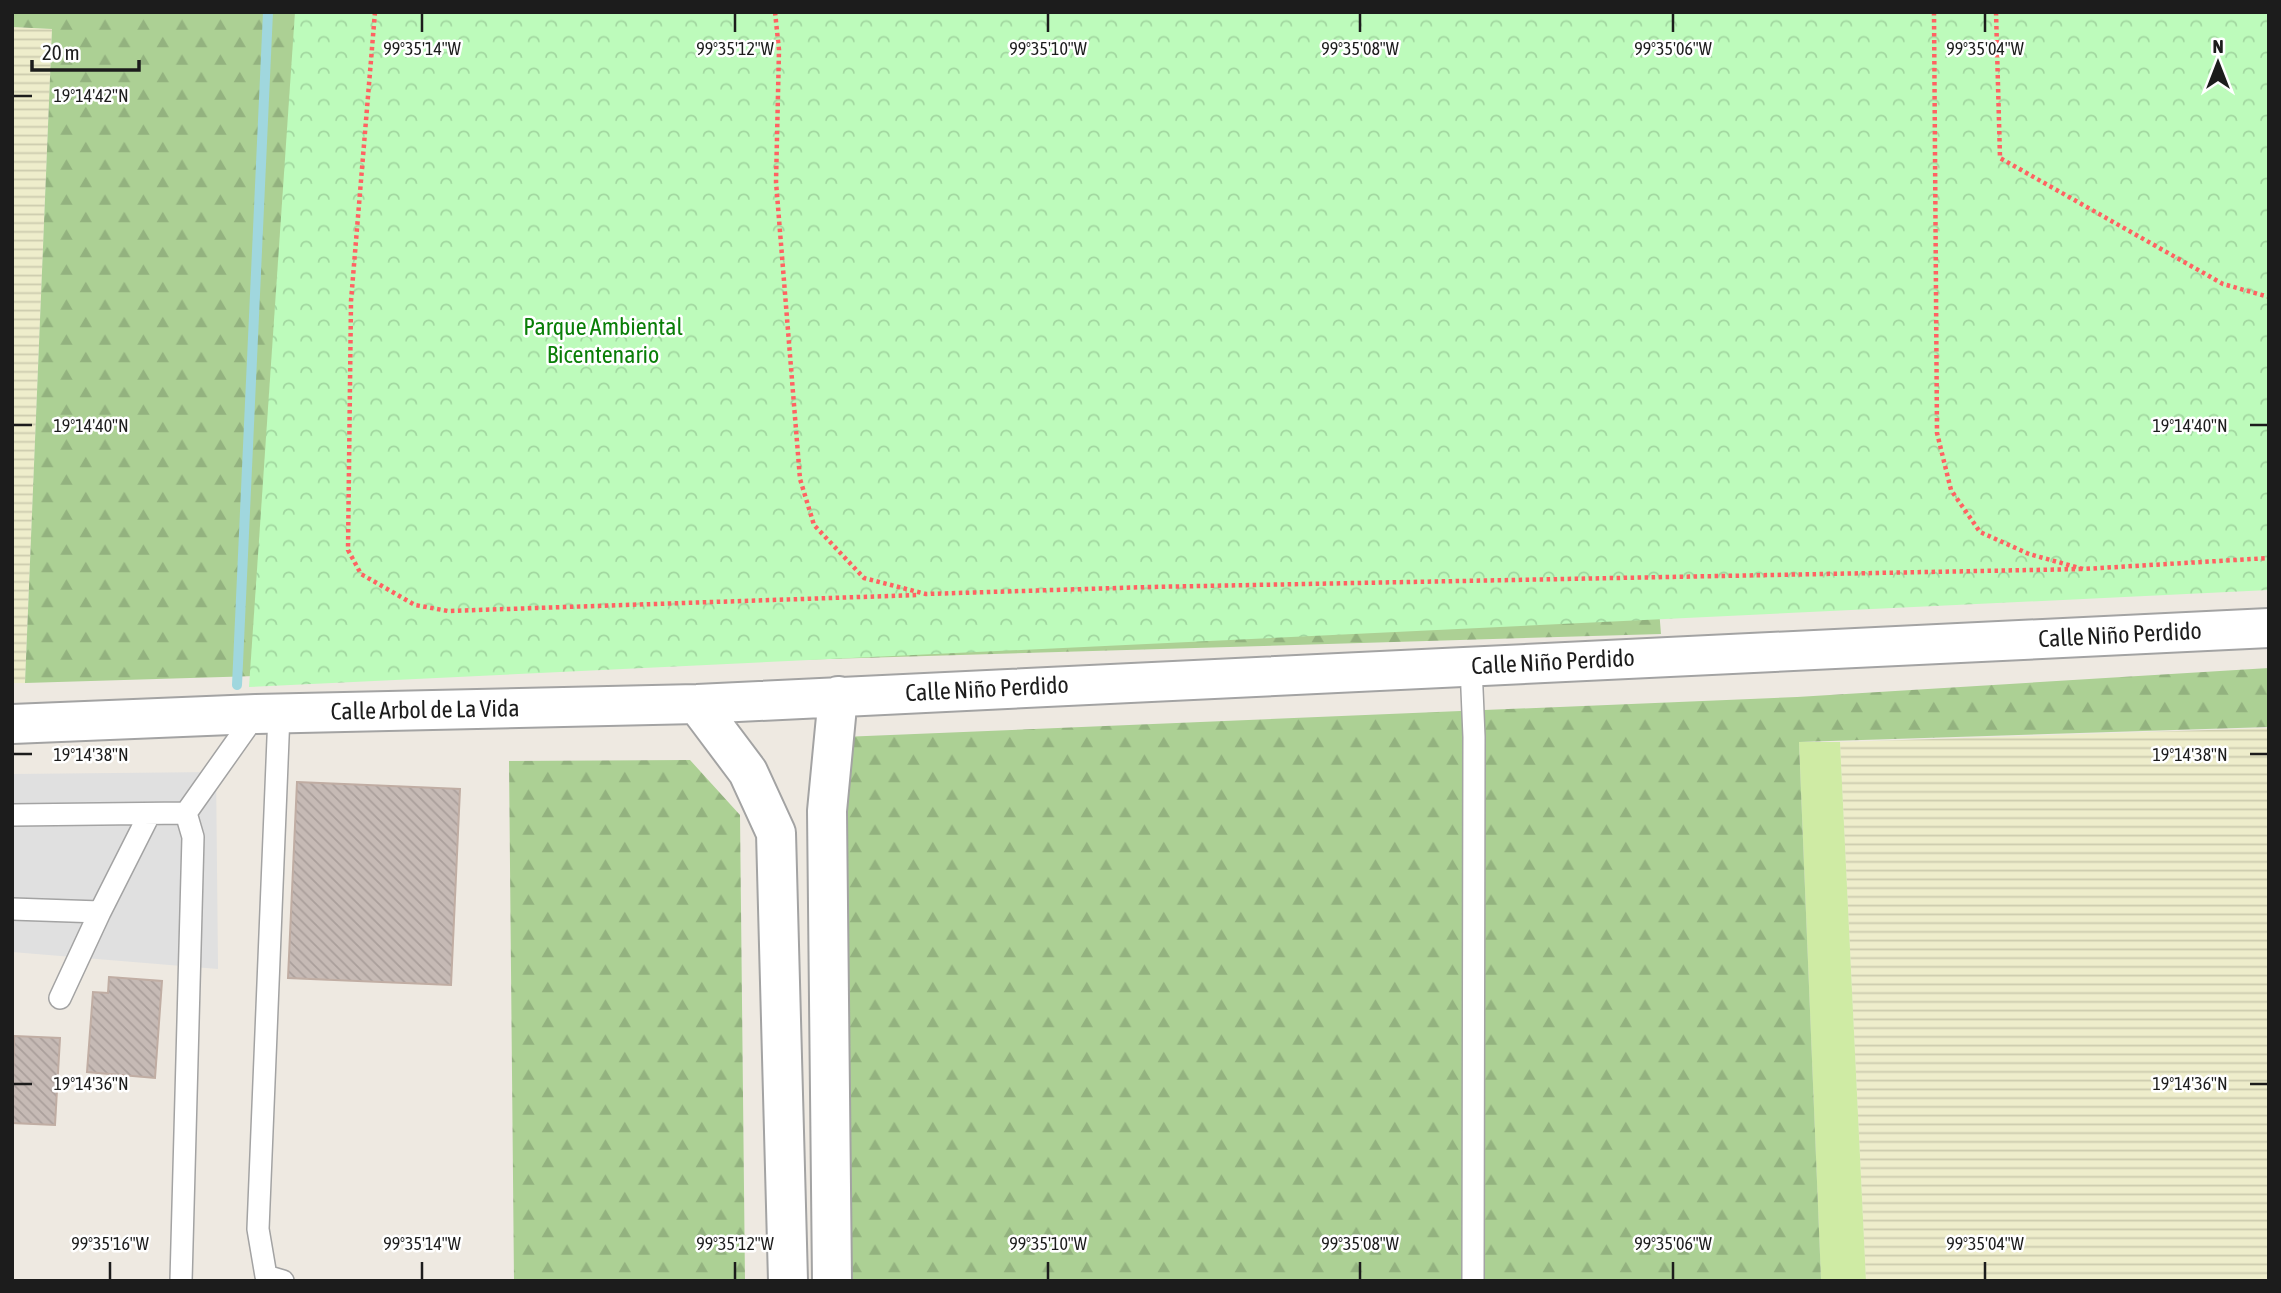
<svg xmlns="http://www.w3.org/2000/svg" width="2281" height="1293" font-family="'Asap Condensed',sans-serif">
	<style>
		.farmland { fill: url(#farmland-rules) }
		.grass { fill: #cfeba4 }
		.forest { fill: url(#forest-firs) }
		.park { fill: url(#park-crowns) }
		.parking { fill: #e0e0e0 }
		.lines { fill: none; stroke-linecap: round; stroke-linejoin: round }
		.stream { stroke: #a0d7de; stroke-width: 10 }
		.building { fill: url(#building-back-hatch); stroke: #c0ada3; stroke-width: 2 }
		.service-casing { stroke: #a3a3a3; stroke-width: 24 }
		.minor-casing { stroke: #a3a3a3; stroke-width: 42 }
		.path { stroke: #ff6262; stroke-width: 4.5; stroke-dasharray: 3.5 3.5; stroke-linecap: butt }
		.service { stroke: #fff; stroke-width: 21 }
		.minor { stroke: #fff; stroke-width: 38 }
		.ticks { fill: none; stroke: #1c1c1c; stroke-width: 2.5 }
		.labels { text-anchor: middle; stroke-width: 5; stroke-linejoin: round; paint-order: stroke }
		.park-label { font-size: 24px; fill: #097e07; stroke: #fff }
		.street-label { font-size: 24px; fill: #1c1c1c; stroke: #fff }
		.ticks-label { font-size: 18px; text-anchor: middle; fill: #1c1c1c; stroke: #fff; stroke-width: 5; stroke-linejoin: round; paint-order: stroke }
	</style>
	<defs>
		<pattern id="farmland-rules" width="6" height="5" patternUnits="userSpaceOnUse" patternTransform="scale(1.75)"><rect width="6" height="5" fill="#eeedcb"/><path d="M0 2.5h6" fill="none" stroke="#cccbae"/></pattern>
		<pattern id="forest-firs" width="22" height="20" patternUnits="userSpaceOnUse" patternTransform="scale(1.75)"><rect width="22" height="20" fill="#acd094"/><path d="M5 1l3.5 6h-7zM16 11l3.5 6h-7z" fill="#93b27f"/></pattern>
		<pattern id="park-crowns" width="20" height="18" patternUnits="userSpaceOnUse" patternTransform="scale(1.75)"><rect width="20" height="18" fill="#bdfbbb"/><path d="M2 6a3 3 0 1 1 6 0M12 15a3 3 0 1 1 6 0" fill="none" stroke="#a2d7a0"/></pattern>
		<pattern id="building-back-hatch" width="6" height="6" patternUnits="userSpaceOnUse" patternTransform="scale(1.75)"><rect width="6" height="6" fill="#c6bab5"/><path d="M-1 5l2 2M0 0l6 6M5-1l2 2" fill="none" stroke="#aa9f9b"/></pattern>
	</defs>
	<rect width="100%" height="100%" fill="#eee9e1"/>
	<path class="farmland" d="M12,27L52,29L25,683H12Z
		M2269,728V1281H1866L1840,742Z"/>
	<path class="grass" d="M1799,742H1840L1866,1281H1821Z"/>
	<path class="forest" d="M12,12H1270L1650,498L1661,634L25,683L52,29L12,27Z
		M2269,668V727L1799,742L1821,1279L849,1281L842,737L1797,697Z
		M690,760L740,815L745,1281H514L509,761Z"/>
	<path class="park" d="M295,12H2269V590L249,687Z"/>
	<path class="parking" d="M216,772L218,969L12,952V774Z"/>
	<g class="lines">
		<path class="stream" d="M237,685L268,12"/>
	</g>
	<path class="building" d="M297,782L460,789L451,985L288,978Z
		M109,977L162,981L155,1078L87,1072L93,992L108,993Z
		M14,1036L60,1038L55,1125L12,1123Z"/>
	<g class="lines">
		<g class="service-casing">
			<path id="service" d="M1471,666L1474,737L1473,1281
				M279,714L258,1229L266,1276L283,1281
				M186,813L256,714
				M12,815L186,813L193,837L181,1281
				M12,909L100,912L149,815
				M60,998L100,912"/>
		</g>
		<g class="minor-casing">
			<path id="minor" d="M697,704L748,772L776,833L788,1281
				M12,724L256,714L697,704L2269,628
				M832,1281L827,811L838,696"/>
		</g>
		<path class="path" d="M375,12L351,301L348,550L361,574L415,605L448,611L919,595
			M775,12L779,50L776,182L800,479L814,525L864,578L926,594L1149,587L2083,569
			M1934,12L1937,433L1951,490L1980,532L2029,554L2083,569L2269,558
			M1996,12L2000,158L2223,284L2269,297"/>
		<use href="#service" class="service"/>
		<use href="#minor" class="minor"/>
	</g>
	<path class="ticks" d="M422,14V32M735,14V32M1048,14V32M1360,14V32M1673,14V32M1985,14V32M14,96H32M14,425H32M2250,425H2267M14,754H32M2250,754H2267M14,1084H32M2250,1084H2267M110,1262V1279M422,1262V1279M735,1262V1279M1048,1262V1279M1360,1262V1279M1673,1262V1279M1985,1262V1279"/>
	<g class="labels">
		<g class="park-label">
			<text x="603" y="335">Parque Ambiental<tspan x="603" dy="28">Bicentenario</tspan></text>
		</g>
		<g class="street-label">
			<text transform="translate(2120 635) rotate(-3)" y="8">Calle Niño Perdido</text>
			<text transform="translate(1553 662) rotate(-3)" y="8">Calle Niño Perdido</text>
			<text transform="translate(987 689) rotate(-3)" y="8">Calle Niño Perdido</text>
			<text transform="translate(425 710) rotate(-1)" y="8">Calle Arbol de La Vida</text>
		</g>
	</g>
	<g class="ticks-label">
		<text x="422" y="55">99°35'14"W</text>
		<text x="735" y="55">99°35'12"W</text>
		<text x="1048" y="55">99°35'10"W</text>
		<text x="1360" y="55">99°35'08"W</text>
		<text x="1673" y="55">99°35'06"W</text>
		<text x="1985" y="55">99°35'04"W</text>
		<text x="91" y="102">19°14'42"N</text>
		<text x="91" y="432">19°14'40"N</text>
		<text x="2190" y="432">19°14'40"N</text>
		<text x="91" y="761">19°14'38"N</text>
		<text x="2190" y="761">19°14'38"N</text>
		<text x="91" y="1090">19°14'36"N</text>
		<text x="2190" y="1090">19°14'36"N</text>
		<text x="110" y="1250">99°35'16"W</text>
		<text x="422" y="1250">99°35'14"W</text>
		<text x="735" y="1250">99°35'12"W</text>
		<text x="1048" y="1250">99°35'10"W</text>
		<text x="1360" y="1250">99°35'08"W</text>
		<text x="1673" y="1250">99°35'06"W</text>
		<text x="1985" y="1250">99°35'04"W</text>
	</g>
	<rect width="2281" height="1293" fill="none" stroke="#1c1c1c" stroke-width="28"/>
	<g transform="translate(2218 63)" stroke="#ffffff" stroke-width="5" paint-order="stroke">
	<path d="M0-5L12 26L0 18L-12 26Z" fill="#1c1c1c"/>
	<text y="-10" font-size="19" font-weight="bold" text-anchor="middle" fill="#1c1c1c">N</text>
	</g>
	<path d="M32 60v10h107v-10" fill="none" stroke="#1c1c1c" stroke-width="3.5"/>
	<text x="42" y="60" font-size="21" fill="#1c1c1c" stroke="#ffffff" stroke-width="5" paint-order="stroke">20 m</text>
</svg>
